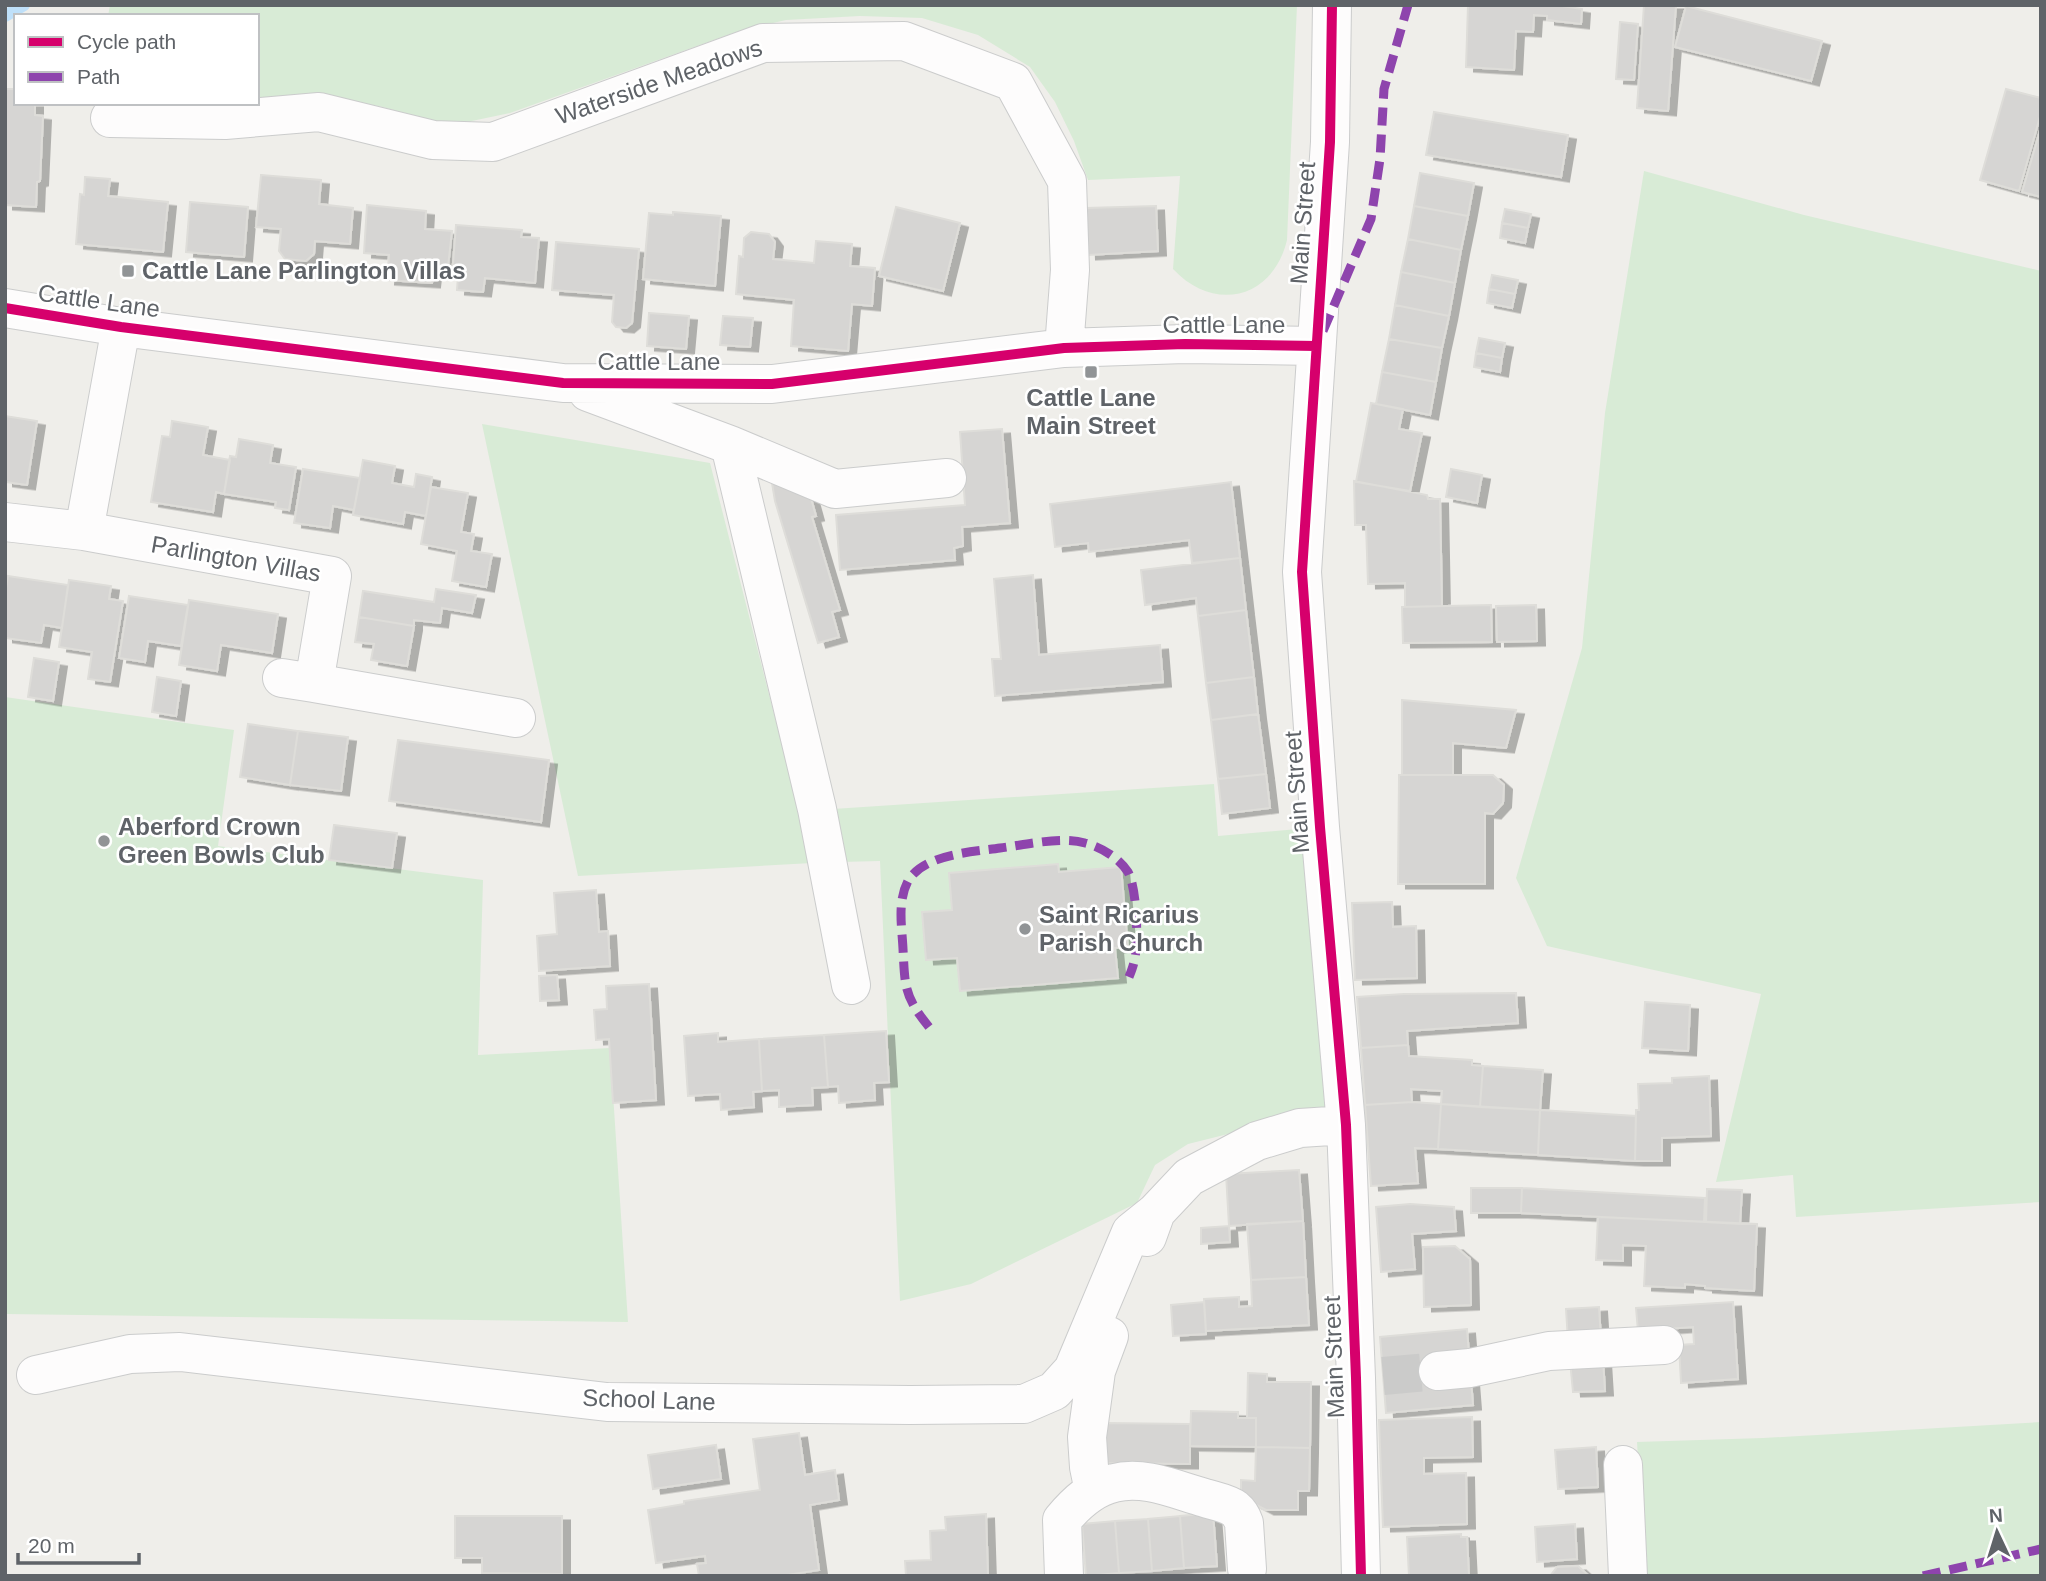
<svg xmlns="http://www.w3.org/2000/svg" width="2046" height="1581" font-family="Arial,sans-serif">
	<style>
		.green { fill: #d8ebd6 }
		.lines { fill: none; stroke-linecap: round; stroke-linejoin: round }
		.stream { stroke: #bfe0f9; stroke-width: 12 }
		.building { fill: #d6d5d3; stroke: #deddd9; stroke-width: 2; filter: url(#shadow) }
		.minor-tunnel { stroke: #cbcbca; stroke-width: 38; stroke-dasharray: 38 19; stroke-linecap: butt }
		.minor-casing { stroke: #cbcccc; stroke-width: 40 }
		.minor { stroke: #fdfcfc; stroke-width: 38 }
		.quiet { stroke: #8e44ad; stroke-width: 9; stroke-dasharray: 18 9; stroke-linecap: butt }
		.cycleway-casing { stroke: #fff; stroke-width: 15 }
		.cycleway { stroke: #d6006c; stroke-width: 10 }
		.poi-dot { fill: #919496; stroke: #fff; stroke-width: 2.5 }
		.labels { text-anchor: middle; stroke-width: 5; stroke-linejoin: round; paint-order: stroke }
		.street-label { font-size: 24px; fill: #5f6368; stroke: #fff }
		.poi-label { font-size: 24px; font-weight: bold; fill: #5f6368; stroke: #fff; text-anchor: start }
	</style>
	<defs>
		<filter id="shadow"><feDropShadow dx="8" dy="4.5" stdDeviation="0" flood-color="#0004"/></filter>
	</defs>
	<rect width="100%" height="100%" fill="#efeeea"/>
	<path class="green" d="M110,5H1297L1287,240C1273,299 1214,313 1173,269L1180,176L1088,180L1074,141L1055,102L1030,67L978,35L922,18L860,16L786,20L739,31L510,113L467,122L430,121L383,107L336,98L257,103V16H108Z
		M1644,171L1804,215L2041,271V1202L1796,1217L1793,1175L1716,1182L1761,994L1547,946L1516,878L1582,648L1605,413Z
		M482,424L710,463L812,863L578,876Z
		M5,697L234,730L218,846L483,880L478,1055L610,1048L628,1322L5,1314Z
		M1214,784L1218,836L1320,827L1346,1125L1236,1132L1188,1144L1155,1165L1137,1203L971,1284L900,1301L880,861L840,862L833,809Z
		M2041,1422V1576H1645L1637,1442L1763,1438Z"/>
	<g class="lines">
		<path class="stream" d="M5,16L24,5"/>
	</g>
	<path class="building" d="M1468,5H1556L1582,9L1581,24L1547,20V16L1534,15L1533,32L1516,31L1514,70L1466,67Z
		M1644,5H1676L1668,111L1637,108Z
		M1686,6L1822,41L1811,81L1675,47Z
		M1620,22L1638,24L1634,80L1616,79Z
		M5,89H16V103H35V115L43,116L40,181L37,182L36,207L5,205Z
		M2006,89L2041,98V113L2019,191L1980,180Z
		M1434,112L1568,135L1561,177L1426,155Z
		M2041,127V197L2022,192Z
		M1420,173L1474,183L1468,216L1414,206Z
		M261,175L321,180L319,204L353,208L350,244L315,241L314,254L306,261L285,259L279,251L281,229L256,227Z
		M85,177L110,179L108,196L168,202L163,252L76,244L80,194L84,195Z
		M190,202L248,207L244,257L186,252Z
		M367,205L426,211L425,229L452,231L448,267L434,266L432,283L387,280L389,255L364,253Z
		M1156,206L1158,251L1088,255L1086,208Z
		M1414,206L1468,216L1461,250L1408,239Z
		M896,207L960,223L943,291L879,276Z
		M1505,209L1531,214L1528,228L1502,223Z
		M673,212L721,216L715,286L643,279L649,213L673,215Z
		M1502,223L1528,228L1525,243L1500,238Z
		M456,225L522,230L521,237L539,238L535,283L485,278L483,292L457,290L458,276H452Z
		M751,232L769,234L775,242L773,259L814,263L816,241L852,244L850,266L875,268L872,306L852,304L848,351L791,346L794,300L736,294L739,256L743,257L744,238Z
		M1408,239L1461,250L1455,283L1401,272Z
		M556,242L639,249L632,323L626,328L616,327L612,322L614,295L552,290Z
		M1401,272L1455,283L1449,316L1395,305Z
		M1492,275L1518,280L1515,294L1489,289Z
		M1489,289L1515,294L1512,308L1487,303Z
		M1395,305L1449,316L1442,348L1389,339Z
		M649,313L689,316L686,349L647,346Z
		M723,316L753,318L750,347L720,345Z
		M1479,338L1505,343L1502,358L1476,353Z
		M1389,339L1442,348L1436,382L1382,372Z
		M1476,353L1502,358L1500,372L1474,367Z
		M1382,372L1436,382L1430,415L1376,404Z
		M1371,403L1403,409L1399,429L1422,433L1410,491L1356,482Z
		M5,416L37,421L27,485L5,482Z
		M172,421L208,427L203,455L230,460L224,494L216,492L213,512L151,502L162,436L170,437Z
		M1002,429L1010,523L962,527L963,546L954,548L955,560L840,570L836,515L965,505L960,432Z
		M239,439L273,445L270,463L296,467L289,510L275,508L276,502L224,494L230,456L236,457Z
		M363,460L395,466L392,483L414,487L416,474L432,477L426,516L405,512L403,524L353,515Z
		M303,469L360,478L354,510L333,506L330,528L294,523Z
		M1451,469L1482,475L1477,503L1446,497Z
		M770,471L809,491L816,516L812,517L840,610L832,612L839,637L818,643L775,501Z
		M1354,481L1427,495L1428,499H1440L1442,606L1405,607V583L1368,584L1366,525H1355Z
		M1231,482L1240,558L1192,563L1189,540L1089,552L1088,543L1055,547L1050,504Z
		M431,487L468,493L461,532L474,534L471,551L492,554L486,587L452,581L457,551L421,544Z
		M1240,558L1246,610L1198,616L1196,598L1145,605L1141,570Z
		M1033,575L1039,655L1160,645L1163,682L995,696L992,659H1001L994,579Z
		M8,576L68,585L62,628L44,625L41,643L5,638V594Z
		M69,580L111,586L109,599L123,601L110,682L88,679L92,652L59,647Z
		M436,589L476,595L472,613L442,608L440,623L414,620V626L359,617L363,591L434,602Z
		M129,596L188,605L181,646L148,641L145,662L119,658Z
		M189,600L278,614L272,653L221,645L217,671L179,665Z
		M1491,605L1492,642L1403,643L1402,607Z
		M1536,605L1537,641L1497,642L1496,606Z
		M1246,610L1254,677L1206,683L1198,616Z
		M359,617L414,626L407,666L371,660L374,644L355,642Z
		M34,658L59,662L53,701L28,697Z
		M157,677L181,681L176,716L152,712Z
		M1254,677L1258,714L1211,720L1206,683Z
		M1402,700L1516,710L1506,748L1453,743V775H1402Z
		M1258,714L1266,774L1218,779L1211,720Z
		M248,724L298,731L290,785L240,777Z
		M298,731L348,737L341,791L290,785Z
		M398,740L549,760L541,822L389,801Z
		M1266,774L1270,808L1222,814L1218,779Z
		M1399,775H1493L1504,785L1503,803L1493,814L1485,813V884H1398Z
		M334,825L397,833L392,868L329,860Z
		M1058,864L1059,872L1121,867L1128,947L1115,948L1118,978L960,991L957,958L926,960L922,912L952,910L949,873Z
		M596,890L599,932L608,931L610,966L539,971L537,936L557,934L554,893Z
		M1392,902L1393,927L1416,926L1417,978L1355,980L1352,903Z
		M557,975L559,1000L540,1001L539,976Z
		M649,984L656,1100L613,1103L609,1039L596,1040L594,1010L607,1009L606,986Z
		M1516,993L1518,1023L1407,1031L1408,1045L1361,1048L1357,997L1404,994Z
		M1645,1002L1690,1005L1688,1051L1642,1048Z
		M886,1031L889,1082L874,1083L875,1100L839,1103L838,1086L828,1087L824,1035Z
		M718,1033V1042L759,1039L762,1091L753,1092L754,1107L721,1110L720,1094L688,1096L684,1036Z
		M824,1035L828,1087L812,1088L813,1105L779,1107V1090L762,1091L759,1039Z
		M1408,1045L1409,1056L1472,1060V1065L1483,1066L1480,1107L1441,1104L1442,1091L1411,1089L1412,1102L1365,1105L1361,1048Z
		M1483,1066L1543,1070L1540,1110L1480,1107Z
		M1709,1076L1711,1136L1662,1138V1161H1635L1636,1110H1639L1638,1084L1672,1083V1078Z
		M1412,1102L1441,1104L1438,1149L1415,1148L1418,1183L1371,1186L1365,1105Z
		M1441,1104L1540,1110L1538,1155L1438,1149Z
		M1540,1110L1636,1116L1635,1161L1538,1155Z
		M1299,1170L1303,1221L1229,1226L1226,1174Z
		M1471,1188H1522L1521,1213H1471Z
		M1522,1188L1705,1198L1704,1222L1521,1213Z
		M1707,1189L1742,1190L1740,1224L1706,1222Z
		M1410,1204L1454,1207L1456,1231L1412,1234L1415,1269L1381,1272L1376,1207Z
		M1598,1217L1757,1224L1754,1291L1705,1288V1286L1685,1284V1288L1644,1286L1646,1246L1623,1245V1261L1596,1260Z
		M1303,1221L1306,1277L1251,1280L1247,1224Z
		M1229,1226L1230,1242L1201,1244V1228Z
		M1455,1246L1470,1259L1471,1305L1424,1307L1423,1247Z
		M1306,1277L1309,1325L1206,1331L1204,1299L1239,1297V1307L1252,1306L1251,1280Z
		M1204,1302L1206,1334L1173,1336L1171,1305Z
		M1733,1302L1738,1379L1681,1383L1679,1345L1694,1344L1693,1327L1638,1331L1636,1308Z
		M1599,1307L1601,1339L1568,1341L1566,1309Z
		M1467,1329L1473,1405L1386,1413L1380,1337Z
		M1603,1359L1605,1391L1573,1392L1570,1361Z
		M1248,1373L1267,1374V1382H1311L1310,1448L1256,1447V1418H1247Z
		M1191,1411L1238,1412V1418H1256V1447L1190,1446Z
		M1472,1417L1473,1457L1424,1458V1474L1466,1473L1467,1524L1383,1527L1379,1420Z
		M1104,1423L1190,1424V1464L1104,1463Z
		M799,1433L805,1475L835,1470L839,1500L810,1505L819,1570L781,1576H699L697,1564L706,1563L705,1556L656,1563L648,1510L684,1504V1501L760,1490L753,1439Z
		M716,1445L721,1479L653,1489L648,1455Z
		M1256,1447L1310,1448L1309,1491H1298V1510H1266L1241,1497V1480L1255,1481Z
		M1596,1447L1598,1487L1558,1489L1555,1450Z
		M1213,1513L1217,1566L1184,1568L1180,1516Z
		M986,1514L988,1576H906L905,1561L931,1560L930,1531L946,1530L945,1517Z
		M455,1516H562V1574L482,1573V1558H455Z
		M1180,1516L1184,1568L1152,1571L1148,1519Z
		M1148,1519L1152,1571L1119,1573L1115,1521Z
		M1115,1521L1119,1573L1086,1576L1082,1524Z
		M1575,1524L1577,1559L1537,1562L1535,1527Z
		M1461,1534V1537H1467L1469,1576H1409L1407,1537Z
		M1578,1566L1589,1576H1550L1557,1567Z"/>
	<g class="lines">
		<path class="minor-tunnel" d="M1383,1376L1438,1371"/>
		<g class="minor-casing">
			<path id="minor" d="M1332,5L1330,142L1302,572L1320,827L1346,1125L1356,1378L1361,1576
				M110,118L225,120L319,112L433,140L493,142L763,43L904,41L1013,82L1067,181L1070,270L1064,348
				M5,308L121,327L563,383L772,384L1064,348L1185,344L1316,346
				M588,392L730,445L817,809L851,985
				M730,445L835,489L947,478
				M5,522L84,531L332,576L314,683L282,678
				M84,531L121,327
				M314,683L516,718
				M1147,1237L1156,1212L1189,1177L1257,1141L1300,1128L1346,1125
				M1438,1371L1470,1368L1549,1351L1664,1345
				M36,1375L130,1354L180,1352L607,1402L910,1405L1024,1404L1054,1391L1073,1370L1131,1232L1156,1212
				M1623,1465L1628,1576
				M1094,1491L1089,1467L1087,1437L1096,1371L1109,1336
				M1064,1576L1062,1520C1076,1503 1092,1488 1114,1483C1144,1475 1176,1490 1205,1498C1214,1501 1227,1503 1235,1509C1240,1513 1242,1517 1244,1523L1247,1569"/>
		</g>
		<use href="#minor" class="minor"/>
		<path class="quiet" d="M1323,331L1371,219L1380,159L1384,89L1408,5
			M929,1027C904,996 905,987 903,949C902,927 897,902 908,881C924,854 972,852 1000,848C1025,845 1061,836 1085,843C1101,847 1119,858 1128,872C1137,888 1139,944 1134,962C1133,967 1131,972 1129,977
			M1923,1576L2041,1549"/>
		<g class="cycleway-casing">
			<path id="cycleway" d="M1332,5L1330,142L1302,572L1320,827L1346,1125L1356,1378L1361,1576
				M5,308L121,327L563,383L772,384L1064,348L1185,344L1316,346"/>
		</g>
		<use href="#cycleway" class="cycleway"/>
	</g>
	<g class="poi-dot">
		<rect x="121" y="264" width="14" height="14" rx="3.5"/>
		<rect x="1084" y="365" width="14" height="14" rx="3.5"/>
		<circle cx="104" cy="841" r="7"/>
		<circle cx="1025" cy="929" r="7"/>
	</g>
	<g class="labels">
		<g class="street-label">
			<text transform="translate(659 82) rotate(-19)" y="8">Waterside Meadows</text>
			<text transform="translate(1303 223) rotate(-86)" y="8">Main Street</text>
			<text transform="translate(99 301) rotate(8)" y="8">Cattle Lane</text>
			<text x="1224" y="333">Cattle Lane</text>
			<text x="659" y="370">Cattle Lane</text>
			<text transform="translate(236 559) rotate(10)" y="8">Parlington Villas</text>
			<text transform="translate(1297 792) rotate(-94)" y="8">Main Street</text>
			<text transform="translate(1334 1357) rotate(-92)" y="8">Main Street</text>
			<text transform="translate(649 1400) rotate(2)" y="8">School Lane</text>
		</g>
		<g class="poi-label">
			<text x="142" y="279">Cattle Lane Parlington Villas</text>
			<text x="1091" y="406" text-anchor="middle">Cattle Lane<tspan x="1091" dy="28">Main Street</tspan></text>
			<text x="118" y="835">Aberford Crown<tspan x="118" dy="28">Green Bowls Club</tspan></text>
			<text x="1039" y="923">Saint Ricarius<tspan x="1039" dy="28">Parish Church</tspan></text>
		</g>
	</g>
	<rect width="2046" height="1581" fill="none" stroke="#5f6368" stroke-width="14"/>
	<rect x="14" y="14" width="245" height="91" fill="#ffffff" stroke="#bfc1c3" stroke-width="2"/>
	<rect x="28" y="37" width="35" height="10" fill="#d6006c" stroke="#bfc1c3" stroke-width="2"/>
	<text x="77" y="49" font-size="21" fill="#5f6368">Cycle path</text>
	<rect x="28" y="72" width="35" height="10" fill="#8e44ad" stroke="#bfc1c3" stroke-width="2"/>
	<text x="77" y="84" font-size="21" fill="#5f6368">Path</text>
	<g transform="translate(1997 1532) rotate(356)" stroke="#ffffff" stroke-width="5" paint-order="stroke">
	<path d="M0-5L12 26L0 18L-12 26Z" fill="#5f6368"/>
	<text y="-10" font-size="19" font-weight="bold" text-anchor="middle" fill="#5f6368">N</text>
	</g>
	<path d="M18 1553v10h121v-10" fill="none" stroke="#5f6368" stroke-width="3.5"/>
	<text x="28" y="1553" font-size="21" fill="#5f6368" stroke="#ffffff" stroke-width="5" paint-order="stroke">20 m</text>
</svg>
